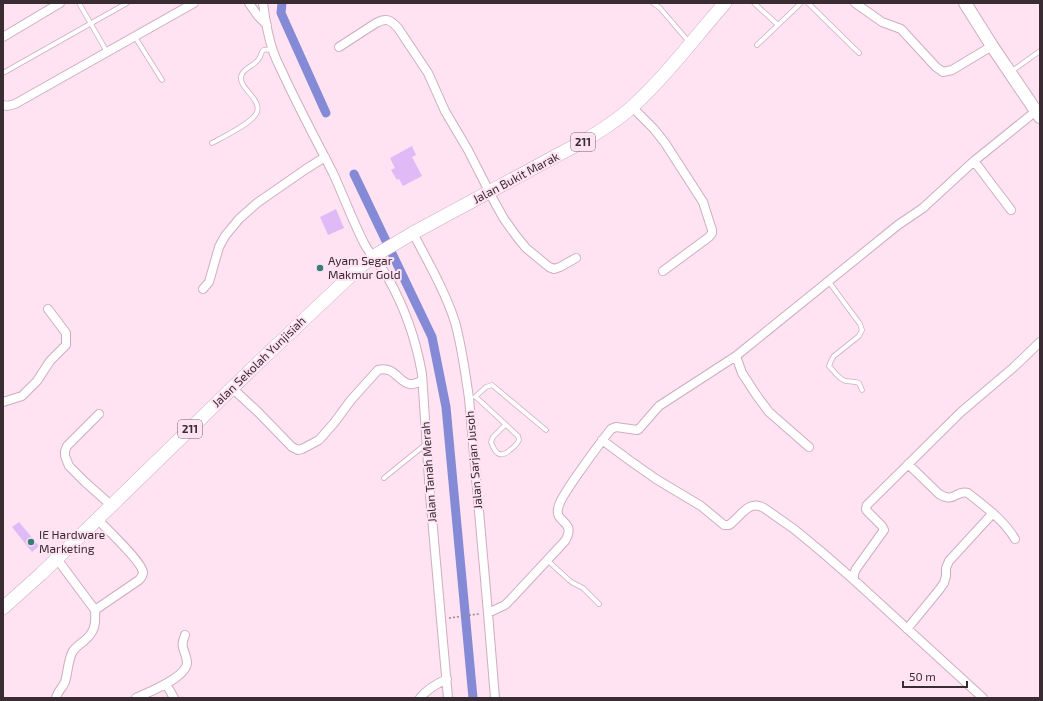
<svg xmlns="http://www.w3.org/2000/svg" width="1043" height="701" font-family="'Exo 2',sans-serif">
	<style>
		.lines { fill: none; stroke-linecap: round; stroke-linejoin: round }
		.canal { stroke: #858ad6; stroke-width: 9 }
		.building { fill: #dfbaf6 }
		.service-casing { stroke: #ceadbf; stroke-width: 5.5 }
		.minor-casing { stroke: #ceadbf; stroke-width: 10 }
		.secondary-casing { stroke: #ceadbf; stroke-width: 14 }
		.primary-casing { stroke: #ceadbf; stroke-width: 14 }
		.path { stroke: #9d8893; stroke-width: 1.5; stroke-dasharray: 2 2; stroke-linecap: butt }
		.service { stroke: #fff; stroke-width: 4 }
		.minor { stroke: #fff; stroke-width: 8 }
		.secondary { stroke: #fff; stroke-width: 12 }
		.primary { stroke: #fff; stroke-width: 13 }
		.poi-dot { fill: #367d74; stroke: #ffe3f2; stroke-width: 1.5 }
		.labels { text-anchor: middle; stroke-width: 4; stroke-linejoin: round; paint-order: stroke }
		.shield { fill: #ffe3f2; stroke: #74636c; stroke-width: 1 }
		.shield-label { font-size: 11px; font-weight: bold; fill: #392c33 }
		.street-label { font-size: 12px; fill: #392c33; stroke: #ffe3f2 }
		.poi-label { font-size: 12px; fill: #392c33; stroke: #ffe3f2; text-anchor: start }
	</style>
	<rect width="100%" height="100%" fill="#ffe3f2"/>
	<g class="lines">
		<path class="canal" d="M282,3L281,13L326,113
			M354,174L432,337L446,407L473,698"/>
	</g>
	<path class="building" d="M412,146L416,155L412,157L422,176L403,186L399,179L397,180L391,170L395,168L390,158Z
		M336,209L344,228L328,235L320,217Z
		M19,522L39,546L32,552L12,527Z"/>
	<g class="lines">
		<g class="service-casing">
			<path id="service" d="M79,3L107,52
				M653,3L660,8L689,42
				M754,3L778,25
				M808,3L859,53
				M135,37L162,80
				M757,45L801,3
				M1012,71L1040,51
				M3,73L127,3
				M212,143C223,137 253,123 257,112C262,98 235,86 242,74C245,68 253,66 258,60C264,53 258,48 272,50
				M829,282L860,324L862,330L859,336L834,356L831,361L829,366C834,371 839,380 846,381C851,382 853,381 859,383L862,390
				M475,397L486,387L492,385L546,430
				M476,397L518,436L519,440C517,445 514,447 510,450C500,459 495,453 491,442L493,437L505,425
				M384,478L426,444
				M547,560L569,580L573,583L583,588L599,604"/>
		</g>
		<g class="minor-casing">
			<path id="minor" d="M249,3L258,16L267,25
				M263,3C265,19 268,36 273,51C276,60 281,69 285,78C300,110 317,142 333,173C344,197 353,222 365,245C372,257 381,266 388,278C405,308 416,340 422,374L430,495L448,698
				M855,3L882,22L901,29L936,67L943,72L952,70L992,46
				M3,37L60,3
				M339,47L376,23C386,18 390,19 398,28L428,73L445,111L468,150L494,201L504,219L517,237L526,248L549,267L554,269L560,267L576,258
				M3,105L7,106L15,104L194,3
				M632,107L654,129L665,143L703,202L712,230V233L709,237L663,271
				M974,161L1011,210
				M413,233C428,262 445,291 455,322C462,347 465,372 469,398L488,613L495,698
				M203,289L209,282L219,247L225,236L239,219L257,203L306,169L325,157
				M736,356L742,373L757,396L769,412L809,447
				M232,388L258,412L292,447L298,450L302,449L319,440L334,423L351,400L378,370C394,365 399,383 410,384C414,385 418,382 422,381
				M3,402L22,396L37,381L50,361L66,345V333L48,309
				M99,414L67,446L65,451V456L69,466L85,482L112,506
				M602,440L629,460L656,479L701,506L724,525H729C741,517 748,499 764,508L794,529L823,553L854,580L983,698
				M908,464L939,494C955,504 956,489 968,493C985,507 1003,519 1015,539
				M854,580V574L856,569L884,530L882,526L867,511L866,509L867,505L961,412L1014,367L1040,342
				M95,610L139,580C142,577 143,575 143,572C141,561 107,529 98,520
				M488,613L505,605L511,599L565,541C577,521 555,523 558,509C559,500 567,491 571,484C584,465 597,447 611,429L616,427L637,430L639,429L659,406L736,356L898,225L923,208L974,161L1036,111
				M907,629L939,590L944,583L946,576V568L949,561L993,513
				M166,684L174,698
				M56,698C57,692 63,687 65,682C68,672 68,659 73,651C76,647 80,644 84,641C95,632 96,624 95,610L57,559
				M136,698C149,692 188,677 187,662C186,650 179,649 185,635
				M420,698C427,689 436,684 447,679"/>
		</g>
		<g class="secondary-casing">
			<path id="secondary" d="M965,3L992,46L1040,117"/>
		</g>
		<g class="primary-casing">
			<path id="primary" d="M3,608L41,574L259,362L361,266L379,253L413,233L580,143C599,132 617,121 633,106C667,75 695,37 725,3"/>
		</g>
		<path class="path" d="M449,618L479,614"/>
		<use href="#service" class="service"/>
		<use href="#minor" class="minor"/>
		<use href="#secondary" class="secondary"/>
		<use href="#primary" class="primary"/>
	</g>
	<g class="poi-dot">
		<circle cx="320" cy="268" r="4"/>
		<circle cx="31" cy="542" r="4"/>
	</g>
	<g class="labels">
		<g class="shield">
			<rect x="571" y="133" width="24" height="18" rx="3"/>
			<rect x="178" y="420" width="24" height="18" rx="3"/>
		</g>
		<g class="shield-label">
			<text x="583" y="146">211</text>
			<text x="190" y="433">211</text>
		</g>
		<g class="street-label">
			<text transform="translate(516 178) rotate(-28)" y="4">Jalan Bukit Marak</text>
			<text transform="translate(259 362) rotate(-44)" y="4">Jalan Sekolah Yunjisiah</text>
			<text transform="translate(474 460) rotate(-95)" y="4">Jalan Sarjan Jusoh</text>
			<text transform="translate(429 472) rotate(-94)" y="4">Jalan Tanah Merah</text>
		</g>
		<g class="poi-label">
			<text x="328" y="265">Ayam Segar<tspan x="328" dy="14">Makmur Gold</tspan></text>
			<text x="39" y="539">IE Hardware<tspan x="39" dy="14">Marketing</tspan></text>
		</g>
	</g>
	<rect width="1043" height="701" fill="none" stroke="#392c33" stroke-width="8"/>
	<path d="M903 681v6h64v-6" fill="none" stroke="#392c33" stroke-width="2"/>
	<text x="909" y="681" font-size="12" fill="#392c33" stroke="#ffe3f2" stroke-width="3" paint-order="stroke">50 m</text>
</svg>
